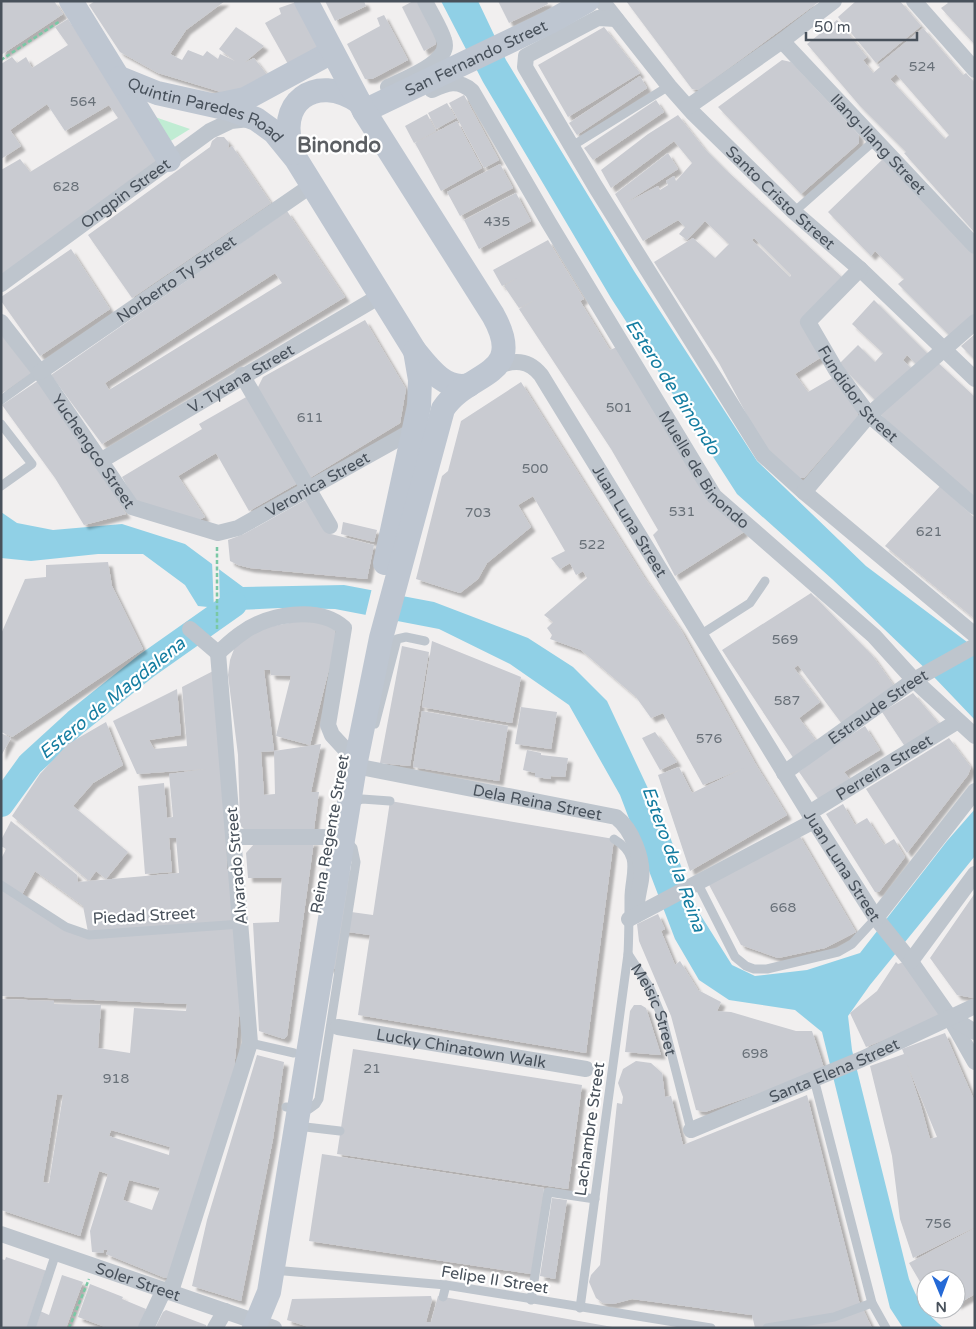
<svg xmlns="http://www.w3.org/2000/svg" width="976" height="1329" font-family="'Varela Round',sans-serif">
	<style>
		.green { fill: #c0ecd3 }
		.water { fill: #90d0e6 }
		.pier { fill: #f1efef }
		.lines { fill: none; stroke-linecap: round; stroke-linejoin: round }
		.river { stroke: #90d0e6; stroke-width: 26 }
		.building { fill: #c9cbd1; fill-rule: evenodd; filter: url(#shadow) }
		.path { stroke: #7ac8a5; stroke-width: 2.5; stroke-dasharray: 4 2.5; stroke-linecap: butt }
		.lane { stroke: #bec5cd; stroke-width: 9 }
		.street { stroke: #bec5cd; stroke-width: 16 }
		.secondary { stroke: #bec6d1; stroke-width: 24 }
		.labels { text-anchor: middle; stroke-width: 4.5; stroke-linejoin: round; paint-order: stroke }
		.number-label { font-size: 14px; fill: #687078 }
		.street-label { font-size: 16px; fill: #48515b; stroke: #fff }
		.water-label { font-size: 18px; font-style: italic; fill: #157da1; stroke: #fff }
		.district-label { font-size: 21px; font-weight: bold; fill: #5c5f63; stroke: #fff }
	</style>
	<defs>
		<filter id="shadow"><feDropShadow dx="4.5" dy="4.5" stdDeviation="1" flood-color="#0004"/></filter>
	</defs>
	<rect width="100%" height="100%" fill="#f1efef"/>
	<path class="green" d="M152,116L190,129L169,142Z"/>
	<path class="water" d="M441,1H478L506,60L634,271L757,461L866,566L975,648V720L933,676L832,579L737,494L611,298L483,82Z
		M1,512L17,523L53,530L122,524L185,544L243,587L344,585L434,602L528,638L573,667L607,701L667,829L698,911L732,965L755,976L807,970L860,953L947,841L975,809V856L870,985L848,1016L852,1050L909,1279C917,1300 926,1314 944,1328H903L890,1308L822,1032L795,1010L729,1000L699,980L675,939L620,795L569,705L510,664L439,629L335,609L280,608L238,610L198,606L185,585L143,554H98L31,561L1,558Z"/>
	<path class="pier" d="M212,561L219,566L220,611H214Z
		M372,588L399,594L393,623L365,617Z"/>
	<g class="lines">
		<path class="river" d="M1,804L30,764L76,722L146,666L234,604"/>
	</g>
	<path class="building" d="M1,1H54L63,14L1,55Z
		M95,1H225L186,30L170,54L182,60L188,50L203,56L207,51L218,59L220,54L235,61L219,49L236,27L264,46L244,63L254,58L268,76L247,88L221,92L158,73L120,52L89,5Z
		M325,1H364L366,6L335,21Z
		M413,1H417L434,32L436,44L424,51L402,7Z
		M498,1H547L548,4L509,23Z
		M626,1H820L699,90L692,89Z
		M856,1H900L921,26L876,63L838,17Z
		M946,1H975V45L941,8L948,3Z
		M296,2L319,48L288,64L265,23L281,14L279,8Z
		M384,15L408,60L372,79H365L347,44L380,26L377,18Z
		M68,19L158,159L1,277V170L20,159L30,172L118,118L109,105L65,131L47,104L10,130L21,146L1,159V64L12,57L17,63L26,57L32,68L68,45L55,27Z
		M837,20L867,57L863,60L873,73L880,67L878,65L923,28L963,75L966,73L975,83V233L904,153L906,152L860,106L807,44ZM896,74L949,135L945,139L890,79Z
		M604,27L640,73L568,117L538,65Z
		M782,60L791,62L859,135V143L801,194L718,107Z
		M640,76L647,88L577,135L569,123Z
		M464,95L499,160L484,168L449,103Z
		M656,100L664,112L593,160L584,148Z
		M447,103L456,118L436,129L428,113Z
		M427,114L436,131L414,143L405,126Z
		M678,115L704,148L726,170L845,280L801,319L823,356L795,374L808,392L834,377L856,408L858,416L804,478L796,477L763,445L719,363L654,262L693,238L715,258L729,244L705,221L687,240L679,234L685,227L678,220L643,241L615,194L668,153L678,169L624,204L658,186L660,190L668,185L666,181L674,176L676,181L692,163L674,141L611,188L601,170L648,134ZM754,238L791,275L790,277L752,240Z
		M457,121L482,168L441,191L415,143Z
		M217,137H224L229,143L228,149L232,146L271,203L132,298L88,235L210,147L212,141Z
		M885,157L975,254V318L953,339L898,284L904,279L875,251L871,256L828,212Z
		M500,164L513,188L460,216L447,192Z
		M516,193L531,221L479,249L464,220Z
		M287,211L345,297L102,444L51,375ZM275,273L282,283L109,390L105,383Z
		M548,240L584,299L580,301L610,350L619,346L744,532L675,576L653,535L658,530L611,449L519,309L537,299L519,308L504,286L517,278L502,286L493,270Z
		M71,249L110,309L40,356L1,301V297Z
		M874,300L928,354L917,365L907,355L903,360L912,369L878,403L839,364L858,345L875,362L883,353L852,324Z
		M365,320L406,389L400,423L308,479L257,389L263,377Z
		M1,334L31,373L1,394Z
		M975,334V360L961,346Z
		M935,360L975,397V501L879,413Z
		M39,380L90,456L126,514L84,525L55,478L2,405Z
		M521,382L644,577L681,630L755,763L787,815L690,871L658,775L679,767L692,793L744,768L703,785L663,713L651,718L636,697L581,650L550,639L552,635L547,628L553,622L544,615L587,578L583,571L576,575L570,563L560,569L551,558L565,551L533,496L518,505L531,527L487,563L478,579L460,593L416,579L442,476L448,471L461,421Z
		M248,396L298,483L249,511L216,453L178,476L205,517L199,520L136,502L122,477L202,429L199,424Z
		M940,486L975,518V619L885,546Z
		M307,499L327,533L374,545L367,579L250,568L238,565L230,561L228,540L244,534Z
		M343,522L377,530L374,542L341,534Z
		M108,562L112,586L143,649L12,737L1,732V634L25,579L46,577V565Z
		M811,593L872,655L895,687L842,724L798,665L794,668L820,702L799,718L817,742L794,759L722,650Z
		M305,620L334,626L336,641L310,745L276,736L291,676L271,675L270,670H264L274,751L261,752L264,795L275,794L274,751L321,744L311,792H319L314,829L246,831L240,825L238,755L228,675L230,660L237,641L252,630Z
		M432,641L521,677L512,723L422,707Z
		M402,646L429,652L410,766L380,763Z
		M217,669L227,869H230L234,921L88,932L83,906L35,871L19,900L90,937L235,926L241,996L234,1070L168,1277L165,1278L106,1254L108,1250H104L103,1253L92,1252L90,1231L108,1174L99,1171L80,1236L1,1210V999L54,1001V1004L101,1005L98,1048L130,1053L134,1008L186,1011L187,1004L1,996V859L6,849L1,846V840L11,821L77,875L78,882L179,873L176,838H169L172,872L145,874L138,786L164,783L167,818L173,817L169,774L206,769L137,774L113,721L177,689L181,735L149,740L154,749L187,746L182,687ZM57,1094L63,1095L49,1183L43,1182ZM111,1130L170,1147L169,1155L109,1136ZM129,1180L160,1188L152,1210L123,1200Z
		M913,693L941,726L906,748L882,712Z
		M521,707L557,712L551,749L515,744Z
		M422,711L508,726L499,781L413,767Z
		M106,722L123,765L93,783L73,806L128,852L106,879L96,871L89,881L12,816L40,774L68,744Z
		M865,726L880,750L844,772L853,783L821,803L799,772L828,749Z
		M655,732L677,762L660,770L642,738Z
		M1,733L11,738L1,756Z
		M949,738L971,767L968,775L907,853L866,789Z
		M527,750L541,753V755L568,758L565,777L551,776V779L535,777V773L523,770Z
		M390,801L614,839L586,1053L358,1015L370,935L341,931L335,969L328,968L343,871L351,872L344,911L373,915Z
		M843,804L855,825L867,818L884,845L894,839L905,857L879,892H875L826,814Z
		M798,833L856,932L825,948L778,958L741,945L707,881Z
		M314,841L287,1036L284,1039L259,1031L253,923L279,922L282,878H248L246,853L254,844Z
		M975,893V997L974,998L957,995L930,958Z
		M658,914L665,929L661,931L675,965L680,961L698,990L721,1002L717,1011L731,1012L796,1031H812L824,1068L759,1093L760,1096L755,1098L754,1095L705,1112L696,1110L671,1016L639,941L637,924Z
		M896,962L898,964L904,962L943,1016L866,1047L850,1013L877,991Z
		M634,1005H641L646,1008L661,1055L625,1052L630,1011Z
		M945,1033L975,1102V1227L913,1258L900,1219L892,1156L870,1066L904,1054L902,1049ZM907,1064L937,1137L930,1139L921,1106Z
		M353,1049L582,1085L568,1189L337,1154Z
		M257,1055L284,1062L273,1139L241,1301L192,1286L207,1220Z
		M636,1061L651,1063L662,1073L665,1097L671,1096L683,1145L807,1095L859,1301L872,1328H755L752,1315L632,1299L613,1304L603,1303L596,1298L589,1282L591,1275L600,1265L617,1103L622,1104L623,1097L618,1083L623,1069Z
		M322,1154L544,1188L531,1274L309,1241Z
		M552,1198L567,1200L555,1279L540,1276Z
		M975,1228V1294L956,1305V1279H926V1292L909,1263Z
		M6,1257L47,1271L28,1328H1V1259L5,1260Z
		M62,1275L83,1282L66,1328H34L40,1311L49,1315Z
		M90,1284L123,1297L122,1299L146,1309L139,1328H108L78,1317Z
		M431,1296L432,1300L426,1322H431L438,1296L618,1328H312L287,1320L292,1299Z
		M166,1310L206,1325L207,1328H155L163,1312Z"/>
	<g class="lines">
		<path class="path" d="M1,60L60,21
			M217,547V631
			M69,1328L89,1279"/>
		<g class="lane">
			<path d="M572,146L669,86"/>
			<path d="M794,212L875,140"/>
			<path d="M1,400L40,372"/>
			<path d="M1,424L32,464L1,486"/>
			<path d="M700,635L750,603L765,581"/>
			<path d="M375,724L397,639L406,637L425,641"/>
			<path d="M354,805L357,801L362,799L390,801"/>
			<path d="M698,884L735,957L746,966L754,969H767L838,952L852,944L876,918"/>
			<path d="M1,885L66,927L89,935L241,924"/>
			<path id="s1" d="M628,954L650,988L662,1017L691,1130"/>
			<path d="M250,1043L294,1053"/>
			<path d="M814,1079L872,1303L886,1328"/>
			<path d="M286,1107L309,1109L316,1104L319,1099L356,862L353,848L347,841"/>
			<path d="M297,1126L340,1131"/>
			<path d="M273,1270L446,1285L711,1328"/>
			<path d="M443,1297L446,1285"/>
			<path d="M531,1300L548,1192L595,1199"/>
			<path d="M580,1308L628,954C629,935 629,917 629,898C629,874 642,856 614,839"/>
			<path d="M31,1328L56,1253"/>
			<path d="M767,1328L834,1317L872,1303"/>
		</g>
		<g class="street">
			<path id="s2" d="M602,1L669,86L692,112L794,212L860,269L975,379"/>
			<path d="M914,1L975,70"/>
			<path d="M616,19L598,18L526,56L525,67L595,186L763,455L804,492L975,635"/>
			<path id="s3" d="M782,41L975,246"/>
			<path d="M388,87C404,79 452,62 444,40C440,27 431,14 425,1"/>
			<path id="s4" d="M432,90C447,83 458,79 472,91L549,223L714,496L874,636L914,680L975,736"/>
			<path d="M688,107L782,41L834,1"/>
			<path id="s5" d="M860,269L808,322L836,370L869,415L975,507"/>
			<path id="s6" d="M1,284L210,131L231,121L249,119"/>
			<path id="s7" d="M1,322L40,372L132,507L218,533L238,528L414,430"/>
			<path id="s8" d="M497,367C514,359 529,360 541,375L809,813L876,918L909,959L949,1016L975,1062"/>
			<path id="s9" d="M40,372L312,185"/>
			<path d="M242,375L330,526"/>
			<path id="s10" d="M102,460L380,296"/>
			<path d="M804,492L869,415L975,322"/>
			<path d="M190,629L218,653"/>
			<path d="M218,653C226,646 233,639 242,633C268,614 319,605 344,628L328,725L332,735L344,748"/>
			<path id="s11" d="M355,766L616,817C632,829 644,860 641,880C639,892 636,902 636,915"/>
			<path id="s12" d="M784,773L914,680L975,646"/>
			<path id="s13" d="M809,813L958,721"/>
			<path d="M234,837H327"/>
			<path d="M876,918L975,791"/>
			<path d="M629,919L814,821"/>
			<path d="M911,961L975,874"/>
			<path d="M951,1017L975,1032"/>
			<path id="s14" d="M338,1027L586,1069"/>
			<path id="s15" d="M691,1130L862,1059L975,1006"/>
			<path id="s16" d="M1,1234L274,1328"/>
			<path d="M146,1328L161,1296L173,1285L250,1043L218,653"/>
			<path d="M215,1328L225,1311"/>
		</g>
		<g class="secondary">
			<path d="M71,1L169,160"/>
			<path id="s17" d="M120,78L157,93L229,109L256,119L274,132L296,159L415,351C428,367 445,391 469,385"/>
			<path d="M216,105L245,99L332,52"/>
			<path id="s18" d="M364,111L550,22L587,1"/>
			<path d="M294,153C273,103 316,72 359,102"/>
			<path d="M385,563L419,406L420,380L415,351"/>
			<path d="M254,1328L269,1292L355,766L381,638L443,409C468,370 528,378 493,315L364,111L306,1"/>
		</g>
	</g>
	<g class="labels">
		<g class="number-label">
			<text x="922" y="71">524</text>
			<text x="83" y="106">564</text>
			<text x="66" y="191">628</text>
			<text x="497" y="226">435</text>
			<text x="619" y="412">501</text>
			<text x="310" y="422">611</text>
			<text x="535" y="473">500</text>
			<text x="682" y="516">531</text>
			<text x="478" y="517">703</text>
			<text x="929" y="536">621</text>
			<text x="592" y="549">522</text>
			<text x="785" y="644">569</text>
			<text x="787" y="705">587</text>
			<text x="709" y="743">576</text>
			<text x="783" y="912">668</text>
			<text x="755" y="1058">698</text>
			<text x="372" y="1073">21</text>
			<text x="116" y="1083">918</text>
			<text x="938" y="1228">756</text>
		</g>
		<g class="street-label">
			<text dy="6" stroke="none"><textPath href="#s18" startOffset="124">San Fernando Street</textPath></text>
			<text dy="6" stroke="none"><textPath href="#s17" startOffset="92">Quintin Paredes Road</textPath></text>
			<text dy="6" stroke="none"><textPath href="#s3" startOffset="141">Ilang-Ilang Street</textPath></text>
			<text dy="6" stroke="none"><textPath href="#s6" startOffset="154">Ongpin Street</textPath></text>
			<text dy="6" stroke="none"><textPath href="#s2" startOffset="266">Santo Cristo Street</textPath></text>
			<text dy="6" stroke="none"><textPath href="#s9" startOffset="165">Norberto Ty Street</textPath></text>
			<text dy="6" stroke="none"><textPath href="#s10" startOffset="161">V. Tytana Street</textPath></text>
			<text dy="6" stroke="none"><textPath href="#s5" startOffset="162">Fundidor Street</textPath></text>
			<text dy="6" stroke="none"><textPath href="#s7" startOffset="159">Yuchengco Street</textPath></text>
			<text dy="6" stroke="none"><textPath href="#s4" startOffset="488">Muelle de Binondo</textPath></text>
			<text dy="6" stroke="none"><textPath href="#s7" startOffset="428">Veronica Street</textPath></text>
			<text dy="6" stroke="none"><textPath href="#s8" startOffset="220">Juan Luna Street</textPath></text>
			<text dy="6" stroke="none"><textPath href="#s12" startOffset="115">Estraude Street</textPath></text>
			<text dy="6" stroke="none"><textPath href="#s13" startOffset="88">Perreira Street</textPath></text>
			<text dy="6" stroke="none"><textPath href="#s11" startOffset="186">Dela Reina Street</textPath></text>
			<text transform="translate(329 834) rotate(-80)" y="6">Reina Regente Street</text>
			<text dy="6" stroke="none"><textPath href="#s8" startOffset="625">Juan Luna Street</textPath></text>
			<text transform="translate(236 866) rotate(-95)" y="6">Alvarado Street</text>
			<text transform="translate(144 915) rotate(-3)" y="6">Piedad Street</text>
			<text dy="6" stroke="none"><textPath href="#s1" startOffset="62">Meisic Street</textPath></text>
			<text dy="6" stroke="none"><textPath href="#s14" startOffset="125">Lucky Chinatown Walk</textPath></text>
			<text dy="6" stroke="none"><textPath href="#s15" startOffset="155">Santa Elena Street</textPath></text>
			<text transform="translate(589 1129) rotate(-82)" y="6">Lachambre Street</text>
			<text transform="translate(495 1279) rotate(9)" y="6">Felipe II Street</text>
			<text dy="6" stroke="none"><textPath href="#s16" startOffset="145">Soler Street</textPath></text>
		</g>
		<g class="water-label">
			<text transform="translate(673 387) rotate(57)" y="6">Estero de Binondo</text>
			<text transform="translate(112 698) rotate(-39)" y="6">Estero de Magdalena</text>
			<text transform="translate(674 859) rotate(70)" y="6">Estero de la Reina</text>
		</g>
		<g class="district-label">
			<text x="339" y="152">Binondo</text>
		</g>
	</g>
	<rect width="976" height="1329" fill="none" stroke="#48515b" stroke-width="5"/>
	<g transform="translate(941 1294) rotate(179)"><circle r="24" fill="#ffffff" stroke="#b6b9bd"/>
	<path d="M0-4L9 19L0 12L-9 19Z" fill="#2469d6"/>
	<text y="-8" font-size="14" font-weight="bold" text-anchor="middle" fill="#48515b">N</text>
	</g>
	<path d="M806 32v8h111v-8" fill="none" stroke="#48515b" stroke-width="2.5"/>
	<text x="814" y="32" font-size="15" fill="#48515b" stroke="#ffffff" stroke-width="4" paint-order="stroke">50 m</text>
</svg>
